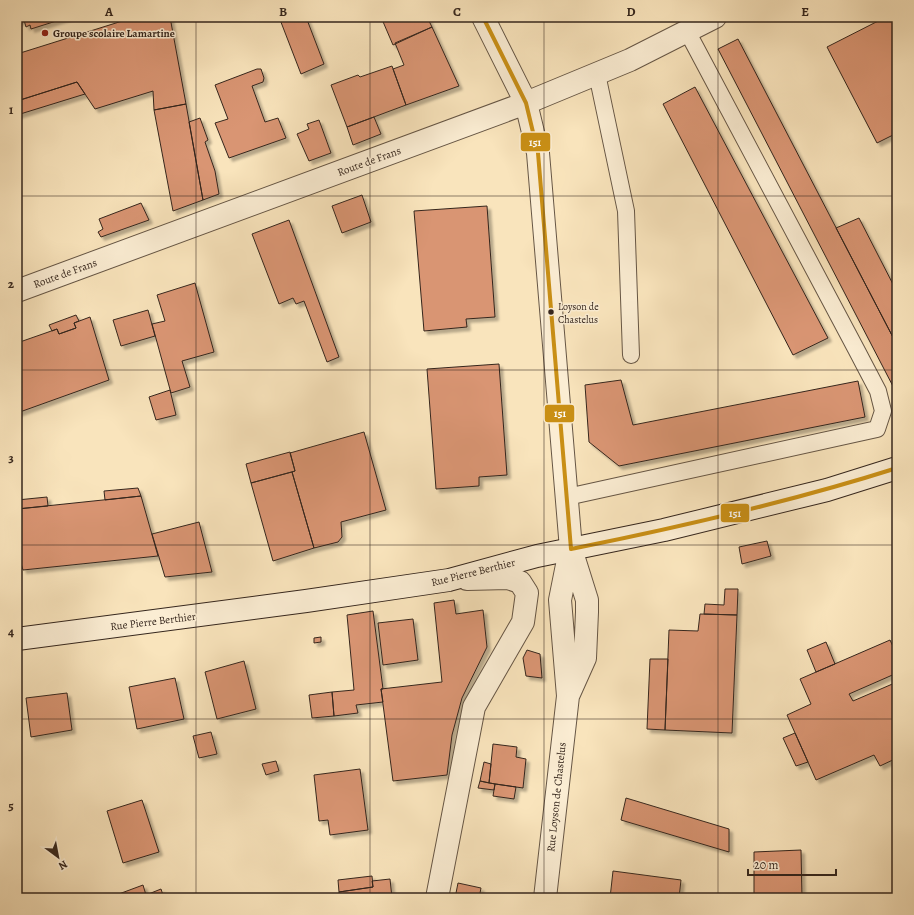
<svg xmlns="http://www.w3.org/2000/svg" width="914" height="915" font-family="Alegreya,serif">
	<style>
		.building { fill: #d99573; stroke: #35261d; filter: url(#shadow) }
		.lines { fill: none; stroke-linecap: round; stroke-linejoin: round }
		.lane-casing { stroke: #665645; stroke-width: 18 }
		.street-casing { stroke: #665645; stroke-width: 24 }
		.secondary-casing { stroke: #35261d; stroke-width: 24 }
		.lane { stroke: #fbedd3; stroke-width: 16 }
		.street { stroke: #fbedd3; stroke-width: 22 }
		.secondary { stroke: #fbedd3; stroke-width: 22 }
		.bus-1-casing { stroke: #fbedd3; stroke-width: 7 }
		.bus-1 { stroke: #c98f15; stroke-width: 4 }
		.grid { fill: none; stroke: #35261d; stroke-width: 1; stroke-opacity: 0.55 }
		.poi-dot { fill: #8f2418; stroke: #fbedd3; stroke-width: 1.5 }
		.bus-dot { fill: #35261d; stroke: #fbedd3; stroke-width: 1.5 }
		.labels { text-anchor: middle; stroke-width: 3; stroke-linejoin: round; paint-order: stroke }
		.bus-label { font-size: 10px; fill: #35261d; stroke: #fbedd3; text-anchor: start }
		.poi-label { font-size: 11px; font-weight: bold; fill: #35261d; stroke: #fbedd3; text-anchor: start }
		.street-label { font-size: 11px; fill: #35261d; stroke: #fbedd3 }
		.line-badge { stroke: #fbedd3; stroke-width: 1.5 }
		.badge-label { font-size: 11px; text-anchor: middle; font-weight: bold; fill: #fff }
		.neatline { fill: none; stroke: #35261d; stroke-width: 1.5 }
		.grid-label { font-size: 13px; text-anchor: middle; font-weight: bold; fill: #35261d }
	</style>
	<defs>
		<filter id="shadow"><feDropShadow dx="3.5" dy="3.5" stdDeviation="1" flood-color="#0004"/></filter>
	</defs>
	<rect width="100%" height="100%" fill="#f9e4bc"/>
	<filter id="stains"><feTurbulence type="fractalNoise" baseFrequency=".005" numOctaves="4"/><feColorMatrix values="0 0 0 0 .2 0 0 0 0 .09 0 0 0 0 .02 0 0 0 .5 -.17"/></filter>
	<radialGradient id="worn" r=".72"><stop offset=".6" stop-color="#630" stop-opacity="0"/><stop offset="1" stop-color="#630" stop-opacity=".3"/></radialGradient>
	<path class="building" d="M17,17H69L31,29L30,25L26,27L24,20L17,22Z
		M135,17H170L186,104L154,110L153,91L95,109L77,82L17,101V54Z
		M279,17H306L324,64L301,74Z
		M381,17H427L432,27L393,45Z
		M886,17H897V133L877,143L827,47Z
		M432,27L459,86L406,105L393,69L404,65L395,43Z
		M738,39L897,345V394L718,49Z
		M392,66L406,105L347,127L331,85L358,75L360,77Z
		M257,69H261L264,78L263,82L252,86L265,122L278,118L286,138L229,158L215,123L228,119L215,85Z
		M77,82L85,94L17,115V101Z
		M695,87L828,338L793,355L663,104Z
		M186,104L203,200L173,211L154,110Z
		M374,117L381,134L353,145L347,127Z
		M200,118L208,140L205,142L215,171L219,194L203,200L189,122Z
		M319,120L331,153L309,161L297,134L309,129L307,124Z
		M362,195L371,222L342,233L332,206Z
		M141,203L149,220L101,237L98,232L103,229L99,219Z
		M487,206L495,317L466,319L467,327L424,331L414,211Z
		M859,218L897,292V345L836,228Z
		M289,220L339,357L327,362L304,301L296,304L293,298L279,304L252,234Z
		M195,283L214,352L182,361L190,387L171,393L152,324L165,321L157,295Z
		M148,310L155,336L121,346L113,320Z
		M76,315L79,321L74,323L76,328L59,334L57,329L52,331L49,325Z
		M90,317L109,380L17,413V343L57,329L59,334L76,328L74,323Z
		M499,364L507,475L479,477V486L436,489L427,369Z
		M621,380L633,425L858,381L865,417L619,466L589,442L585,385Z
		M170,390L176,415L156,420L149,397Z
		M364,432L386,510L341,522L342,537L338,542L314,548L292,472L295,471L290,453Z
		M290,452L295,471L251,483L246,464Z
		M292,472L314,548L273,561L251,483Z
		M138,488L141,496L105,500L104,491Z
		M141,496L158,556L23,570L17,550V509Z
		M47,497L48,506L17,509V500Z
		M199,522L212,572L165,577L152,534Z
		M767,541L771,556L742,564L739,547Z
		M725,589H738L737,615L704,614L705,604L724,605Z
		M454,600L456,614L483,610L487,647L462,698L452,735L447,775L393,781L381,689L442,682L434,603Z
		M373,611L383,689H381L383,702L356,705L358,713L334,716L332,692L354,690L347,615Z
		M700,614L737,615L732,733L665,730L669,630L698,631Z
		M413,619L418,660L383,665L378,623Z
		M321,637V642L314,643V638Z
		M890,640L897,655V673L849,694L853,701L897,682V758L880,766L874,755L816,780L787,715L811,704L800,679Z
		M826,642L835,664L816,672L807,650Z
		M527,650L540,654L542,678L526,676L523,658Z
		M650,659H668L665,730L647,729Z
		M244,661L256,709L217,719L205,672Z
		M175,678L184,719L137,729L129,687Z
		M332,692L334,716L312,718L309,695Z
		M67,693L72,730L31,737L26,698Z
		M211,732L217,754L199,758L193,736Z
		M795,733L808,762L796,766L783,738Z
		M493,744L517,747L516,757L526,759L523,788L489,783Z
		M276,761L279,771L266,775L262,764Z
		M484,762L491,764L489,783L480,781Z
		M360,769L368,830L330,835L328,820L319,821L314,775Z
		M480,781L495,784L494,790L478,788Z
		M495,784L516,787L514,799L493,796Z
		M626,798L729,829V852L621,820Z
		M142,800L159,852L123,863L107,811Z
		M801,850L802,898H754V852Z
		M613,871L681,880L679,898H610Z
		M372,876L373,887L339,892L338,880Z
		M390,879L392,898H339V892L373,887L372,881Z
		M458,883L481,888L479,898H455Z
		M143,885L146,895L161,889L164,898H108Z"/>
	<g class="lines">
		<g class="lane-casing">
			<path id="lane" d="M597,74L626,211L631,355
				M567,497L877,429L883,411L878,391L856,349L687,31"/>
		</g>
		<g class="street-casing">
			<path id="street" d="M483,17L526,103L538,153L571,549L587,600V612L585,658L568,696
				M17,291L526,103L630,60L715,17
				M437,898L474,707L523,622L527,593L520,582L508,578L467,579
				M545,898L568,696L560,600L570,550"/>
		</g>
		<g class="secondary-casing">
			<path id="secondary" d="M17,639L306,601L449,580L537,556L664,530L827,490L897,468"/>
		</g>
		<use href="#lane" class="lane"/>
		<use href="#street" class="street"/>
		<use href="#secondary" class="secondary"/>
		<g class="bus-1-casing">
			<path id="bus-1" d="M483,17L526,103L538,153L571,549
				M571,549C681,527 790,502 897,468"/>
		</g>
		<use href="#bus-1" class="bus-1"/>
	</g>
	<path class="grid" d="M196,17V898M370,17V898M544,17V898M718,17V898M17,196H897M17,370H897M17,545H897M17,719H897"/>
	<circle class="poi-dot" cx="45" cy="33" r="4"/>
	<circle class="bus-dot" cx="551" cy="312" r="3.5"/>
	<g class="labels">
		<g class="bus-label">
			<text x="558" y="310">Loyson de<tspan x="558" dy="13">Chastelus</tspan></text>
		</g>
		<g class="poi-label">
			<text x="53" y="37">Groupe scolaire Lamartine</text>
		</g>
		<g class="street-label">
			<text transform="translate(369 161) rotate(-20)" y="4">Route de Frans</text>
			<text transform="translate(65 273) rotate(-20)" y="4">Route de Frans</text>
			<text transform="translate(473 572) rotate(-14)" y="4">Rue Pierre Berthier</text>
			<text transform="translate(153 621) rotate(-7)" y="4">Rue Pierre Berthier</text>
			<text transform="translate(556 797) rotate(-84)" y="4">Rue Loyson de Chastelus</text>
		</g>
	</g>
	<g class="line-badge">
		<rect x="520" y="132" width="31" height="20" rx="4" fill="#c98f15"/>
		<rect x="544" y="404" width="31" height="19" rx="4" fill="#c98f15"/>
		<rect x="720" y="503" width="30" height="20" rx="4" fill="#c98f15"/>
	</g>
	<g class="badge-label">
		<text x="535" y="146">151</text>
		<text x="560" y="417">151</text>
		<text x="735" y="517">151</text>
	</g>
	<rect width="914" height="915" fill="none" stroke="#f9e4bc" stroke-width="44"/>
	<g transform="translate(58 857) rotate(148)" stroke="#fbedd3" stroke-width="3" paint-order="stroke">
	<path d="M0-3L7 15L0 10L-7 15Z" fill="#35261d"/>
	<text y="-6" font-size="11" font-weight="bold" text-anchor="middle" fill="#35261d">N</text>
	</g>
	<path d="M748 869v6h88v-6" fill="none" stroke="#35261d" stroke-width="2"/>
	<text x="754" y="869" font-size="12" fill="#35261d" stroke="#fbedd3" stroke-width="3" paint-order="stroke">20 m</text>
	<rect x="22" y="22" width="870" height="871" class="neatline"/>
	<g class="grid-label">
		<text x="109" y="16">A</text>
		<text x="283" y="16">B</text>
		<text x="457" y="16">C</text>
		<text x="631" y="16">D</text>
		<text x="805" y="16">E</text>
		<text x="11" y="114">1</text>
		<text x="11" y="288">2</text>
		<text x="11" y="462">3</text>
		<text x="11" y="636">4</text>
		<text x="11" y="810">5</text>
	</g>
	<rect width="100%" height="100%" filter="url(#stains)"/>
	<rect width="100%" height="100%" fill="url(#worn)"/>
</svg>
